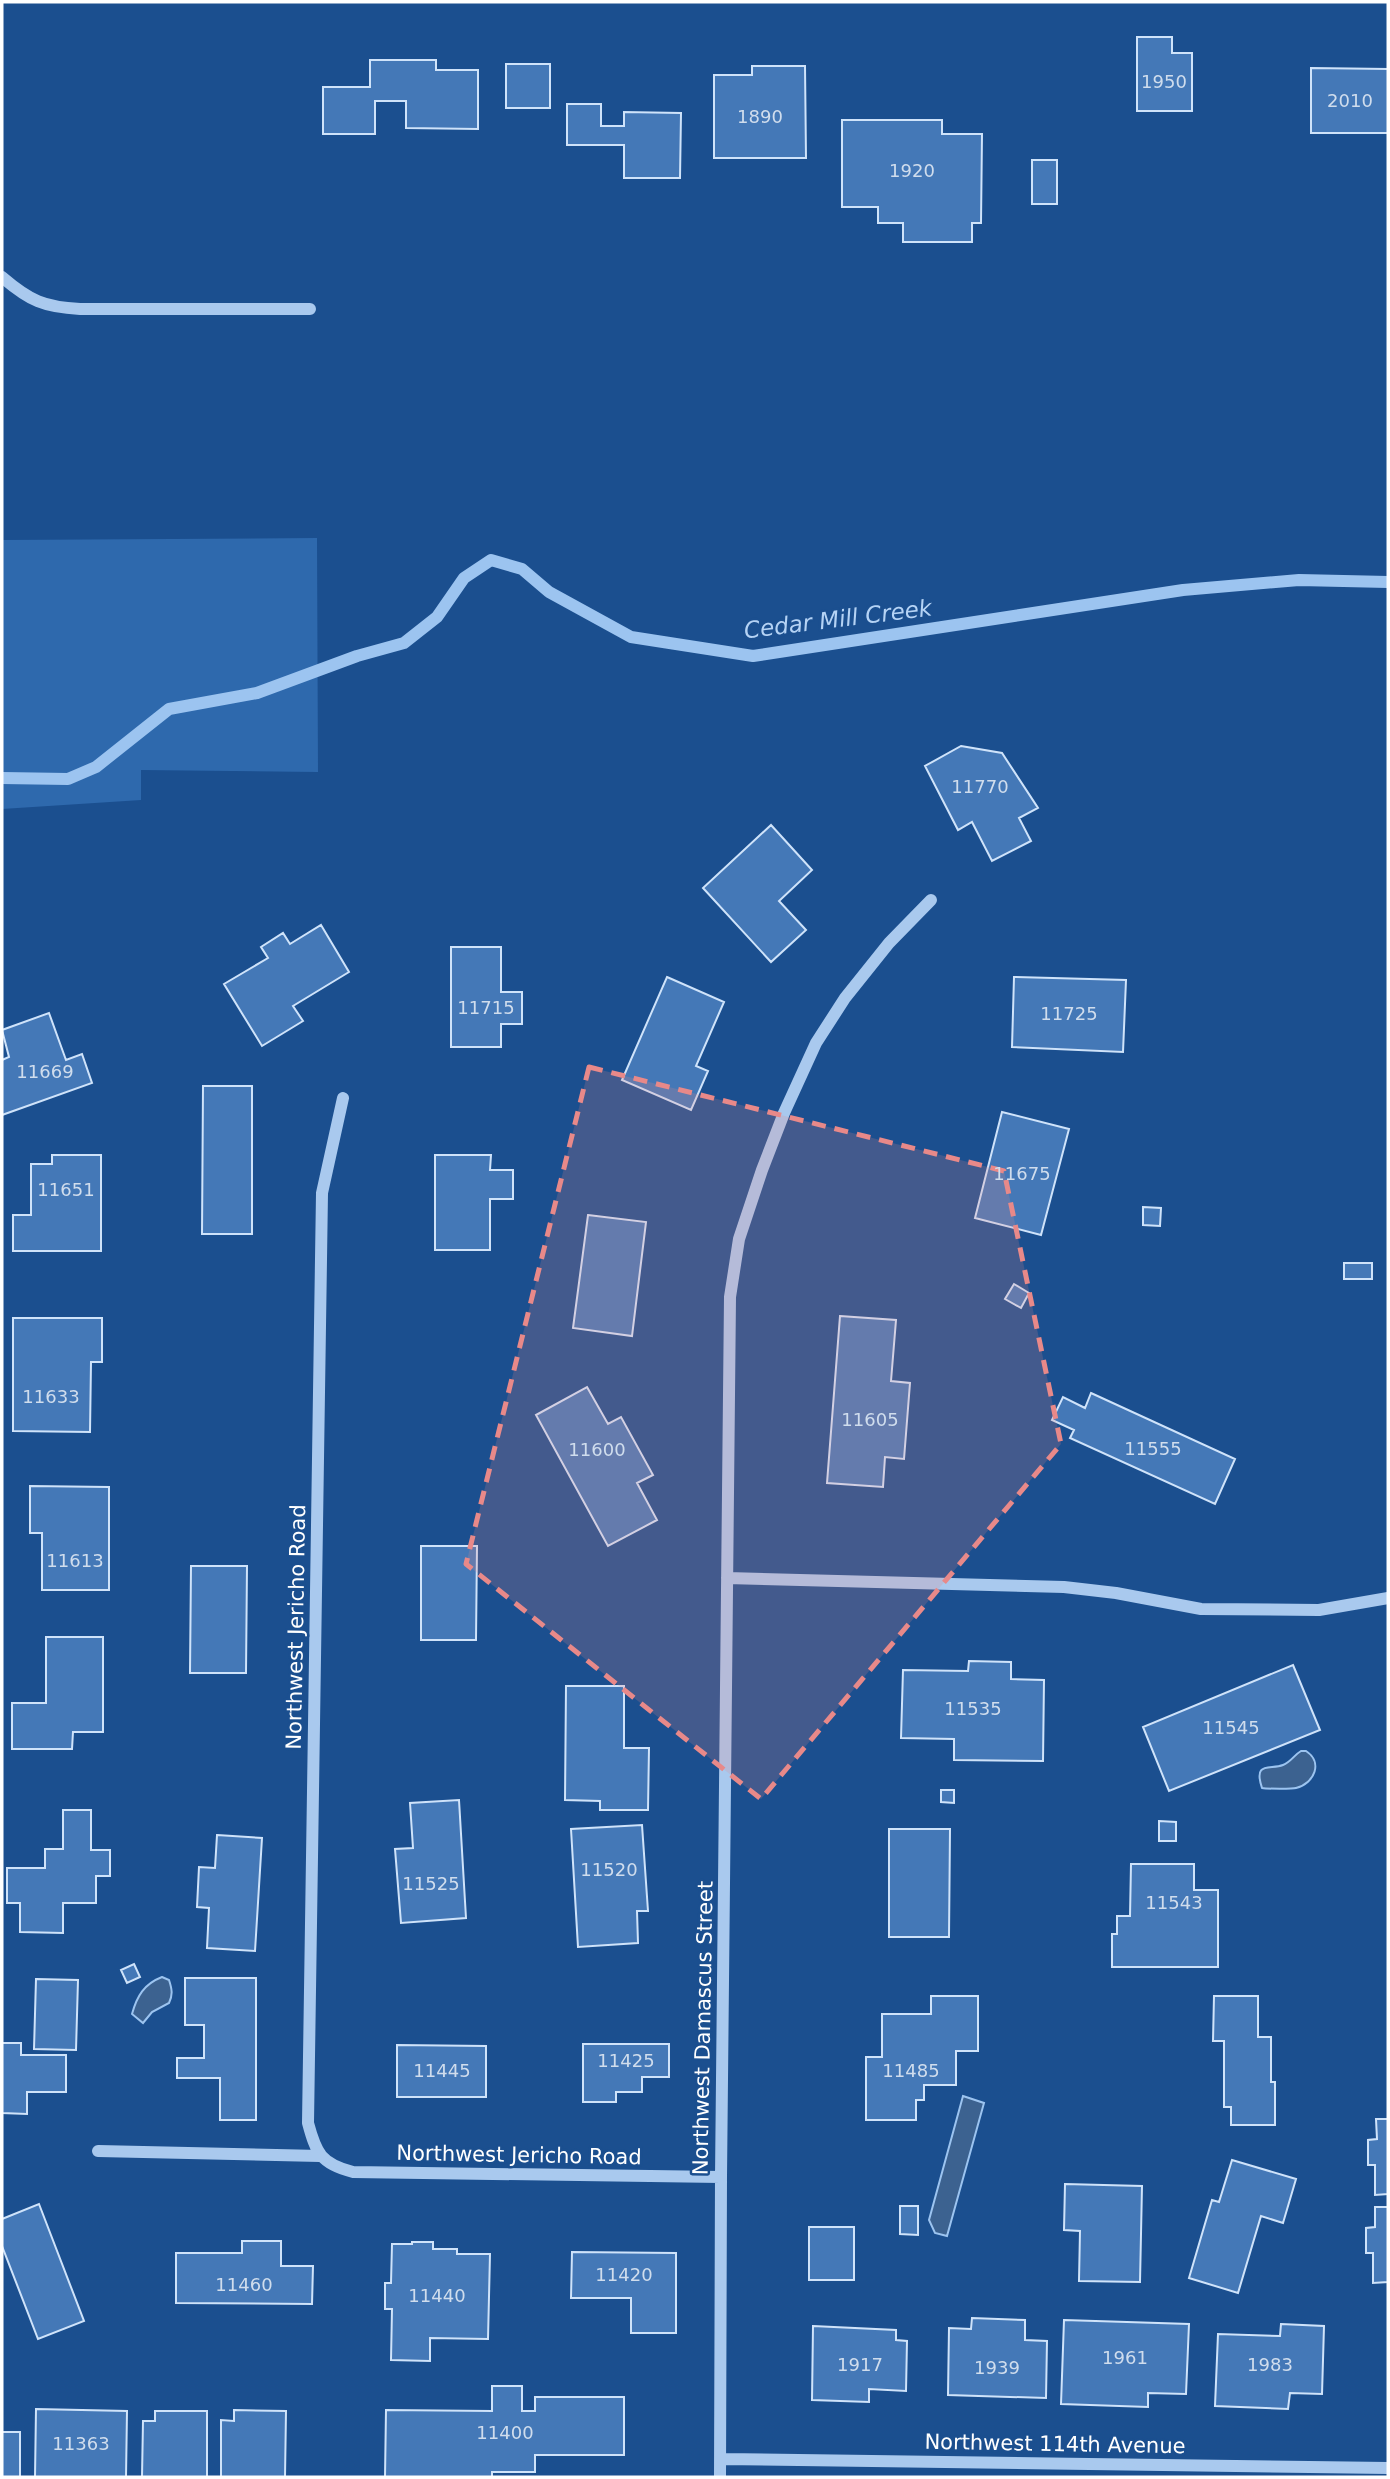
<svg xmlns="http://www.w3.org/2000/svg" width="1390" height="2479" font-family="'DejaVu Sans',sans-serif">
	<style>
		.green { fill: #2e69ad }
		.water { fill: #3c6290; stroke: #9cc4f0; stroke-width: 2 }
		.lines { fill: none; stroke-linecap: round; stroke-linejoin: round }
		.stream { stroke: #9cc4f0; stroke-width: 12 }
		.building { fill: #4478b7; stroke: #cfe3fa; stroke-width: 2 }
		.minor { stroke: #a9c9ee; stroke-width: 12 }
		.marked { fill: #e88989; fill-opacity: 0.2; stroke: #e88989; stroke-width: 5; stroke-dasharray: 14 9; stroke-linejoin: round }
		.labels { text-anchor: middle; stroke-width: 5; stroke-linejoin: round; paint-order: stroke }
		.number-label { font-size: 18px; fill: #d0dded }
		.street-label { font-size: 21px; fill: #fff; stroke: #1b4f8f }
		.water-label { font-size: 23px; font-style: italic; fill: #b5d3f5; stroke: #1b4f8f }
	</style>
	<rect width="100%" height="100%" fill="#1b4f8f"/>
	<path class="green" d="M317,538L318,772L141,770V800L2,809V540Z"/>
	<path class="water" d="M1301,1751H1306C1323,1762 1315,1783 1296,1788C1293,1789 1267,1789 1262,1788C1253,1761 1270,1770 1283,1765C1291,1762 1294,1755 1301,1751Z
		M162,1977L169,1980C172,1989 173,1995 169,2003L152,2012L143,2023L132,2014C137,1996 144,1984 162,1977Z
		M963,2096L984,2103L947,2236L935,2233L929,2220Z"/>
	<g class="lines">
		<path class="stream" d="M2,778L68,779L96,767L169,709L257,693L357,656L404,643L437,617L464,578L491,560L522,569L549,592L631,637L753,656L1183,590L1299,580L1388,582"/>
	</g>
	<path class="building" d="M1137,37H1172V53H1192V111H1137Z
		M370,60H436V70H478V129L406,128V101H375V134H323V87H370Z
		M506,64H550V108H506Z
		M752,66H805L806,158H714V75H752Z
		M1311,68L1388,69V133H1311Z
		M567,104H601V126H624V112L681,113L680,178H624V145H567Z
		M842,120H942V134H982L981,223H972V242H903V223H878V207H842Z
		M1032,160H1057V204H1032Z
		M961,746L1002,753L1038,808L1019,818L1031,841L992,861L972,822L958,830L925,766Z
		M771,825L812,870L779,901L806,930L771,962L703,888Z
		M321,925L349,972L293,1006L303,1021L262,1046L224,984L268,958L261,947L283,933L290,944Z
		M451,947H501V992H522V1024H501V1047H451Z
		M667,977L724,1002L696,1066L708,1071L691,1110L622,1080Z
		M1014,977L1126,980L1123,1052L1012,1047Z
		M49,1013L66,1060L82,1054L92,1083L2,1115V1060L9,1057L2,1030Z
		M203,1086H252V1234H202Z
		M1002,1112L1069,1129L1041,1235L975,1218Z
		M52,1155H101V1251H13V1215H31V1164H52Z
		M435,1155H491L490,1170H513V1199H490V1250H435Z
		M1143,1207L1161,1208L1160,1226L1143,1225Z
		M588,1215L646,1222L632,1336L573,1328Z
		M1344,1263H1372V1279H1344Z
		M1014,1284L1029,1293L1021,1308L1005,1299Z
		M840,1316L896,1320L891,1381L910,1383L904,1459L885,1457L883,1487L827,1483Z
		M13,1318H102V1362H91L90,1432L13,1431Z
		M587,1387L608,1424L621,1417L653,1475L637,1483L657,1520L608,1546L536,1415Z
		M1091,1393L1235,1459L1215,1504L1070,1438L1074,1430L1052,1420L1063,1397L1085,1408Z
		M30,1486L109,1487V1590H42V1533H30Z
		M421,1546H477L476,1640H421Z
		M191,1566H247L246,1673H190Z
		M46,1637H103V1732H73L72,1749H12V1703H46Z
		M969,1661L1011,1662V1679L1044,1680L1043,1761L954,1760V1739L901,1738L903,1670L968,1671Z
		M1293,1665L1320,1730L1169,1791L1143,1727Z
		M566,1686H624V1748H649L648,1810H600V1801L565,1800Z
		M941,1790H954V1803L941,1802Z
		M459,1800L466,1918L401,1923L395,1849L413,1848L410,1803Z
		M63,1810H91V1850H110V1876H96V1903H63V1933L20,1932V1903H7V1868H45V1849H63Z
		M1159,1821L1176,1822V1841H1159Z
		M642,1825L648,1911H637L638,1943L578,1947L571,1829Z
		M889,1829H950L949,1937H889Z
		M217,1835L262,1838L255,1951L207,1948L209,1908L197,1907L199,1867L215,1868Z
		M1131,1864H1194V1890H1218V1967H1112V1934H1117V1916H1130Z
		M134,1964L140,1977L127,1983L121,1970Z
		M185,1978H256V2120H220V2078H177V2058H204V2025H185Z
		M36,1979L78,1980L76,2050L34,2049Z
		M931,1996H978V2051H956V2085H924V2100H916V2120H866V2057H882V2014H931Z
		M1214,1996H1258V2037H1271V2082H1275V2125H1231V2107H1224V2041H1213Z
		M2,2043H21V2055H66V2092H27V2114L2,2113Z
		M583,2044H669V2077H642V2092H616V2102H583Z
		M397,2045L486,2046V2097H397Z
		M1376,2119H1388V2194L1375,2195V2165H1368V2140L1377,2139Z
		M1232,2160L1296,2179L1283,2223L1261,2216L1238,2293L1189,2278L1212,2200L1219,2202Z
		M1065,2184L1142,2186L1140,2282L1079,2281L1080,2231L1064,2230Z
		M39,2204L84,2321L38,2339L2,2246V2219Z
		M900,2206H918V2235L900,2234Z
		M1375,2207H1388V2282L1373,2283V2253H1366V2228L1375,2227Z
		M809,2227H854V2280H809Z
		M242,2241H281V2266H313L312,2304L176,2303V2253H242Z
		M412,2242H433V2249H457V2254H490L488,2339L430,2338V2361L391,2360L392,2309H385V2283H391L392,2244H412Z
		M572,2252L676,2253V2333H631V2298H571Z
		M972,2318L1025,2320V2340L1047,2341L1046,2398L948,2395L949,2328L971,2329Z
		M1064,2320L1189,2324L1186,2394L1148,2393V2407L1061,2404Z
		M1281,2324L1324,2326L1322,2394L1290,2393L1288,2409L1215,2406L1218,2334L1280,2336Z
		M813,2326L896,2330V2340L907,2341L906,2391L869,2389V2402L812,2400Z
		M492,2386H522V2411H535V2397H624V2455H535V2472H492V2477H385L386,2410L492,2411Z
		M36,2409L127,2411L126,2477H35Z
		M234,2410L286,2411L285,2477H221V2420L234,2421Z
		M155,2411H207V2477H142L143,2421H155Z
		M2,2432H20V2477H2Z"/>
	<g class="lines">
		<path class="minor" d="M2,277C30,301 44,307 80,309H310
			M343,1098L322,1193L308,2123C316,2153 321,2164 353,2172L721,2177
			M727,1578L1064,1587L1116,1593L1201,1609L1319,1610L1388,1598
			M98,2151L320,2156
			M721,2459L1388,2468
			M720,2477L721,2177L730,1297L739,1239L762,1170L784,1113L816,1043L845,998L889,943L931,900"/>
	</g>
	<path class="marked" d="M589,1067L1004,1171L1061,1444L761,1799L466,1564Z"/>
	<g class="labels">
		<g class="number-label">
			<text x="1164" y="88">1950</text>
			<text x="1350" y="107">2010</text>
			<text x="760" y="123">1890</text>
			<text x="912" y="177">1920</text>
			<text x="980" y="793">11770</text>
			<text x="486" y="1014">11715</text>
			<text x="1069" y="1020">11725</text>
			<text x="45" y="1078">11669</text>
			<text x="1022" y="1180">11675</text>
			<text x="66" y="1196">11651</text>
			<text x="51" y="1403">11633</text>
			<text x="870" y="1426">11605</text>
			<text x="1153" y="1455">11555</text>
			<text x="597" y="1456">11600</text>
			<text x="75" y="1567">11613</text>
			<text x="973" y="1715">11535</text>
			<text x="1231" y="1734">11545</text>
			<text x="609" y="1876">11520</text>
			<text x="431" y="1890">11525</text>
			<text x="1174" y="1909">11543</text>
			<text x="626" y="2067">11425</text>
			<text x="442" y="2077">11445</text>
			<text x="911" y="2077">11485</text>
			<text x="624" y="2281">11420</text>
			<text x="244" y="2291">11460</text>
			<text x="437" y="2302">11440</text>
			<text x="1125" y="2364">1961</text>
			<text x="860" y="2371">1917</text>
			<text x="1270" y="2371">1983</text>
			<text x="997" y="2374">1939</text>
			<text x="505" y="2439">11400</text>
			<text x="81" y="2450">11363</text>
		</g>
		<g class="street-label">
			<text transform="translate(296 1627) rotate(-89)" y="7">Northwest Jericho Road</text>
			<text transform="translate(703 2028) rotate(-89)" y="7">Northwest Damascus Street</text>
			<text transform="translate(519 2155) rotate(1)" y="7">Northwest Jericho Road</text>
			<text transform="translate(1055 2444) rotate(1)" y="7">Northwest 114th Avenue</text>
		</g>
		<g class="water-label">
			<text transform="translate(838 619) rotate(-7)" y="8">Cedar Mill Creek</text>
		</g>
	</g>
	<rect width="1390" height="2479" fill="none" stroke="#ffffff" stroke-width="7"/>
</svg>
